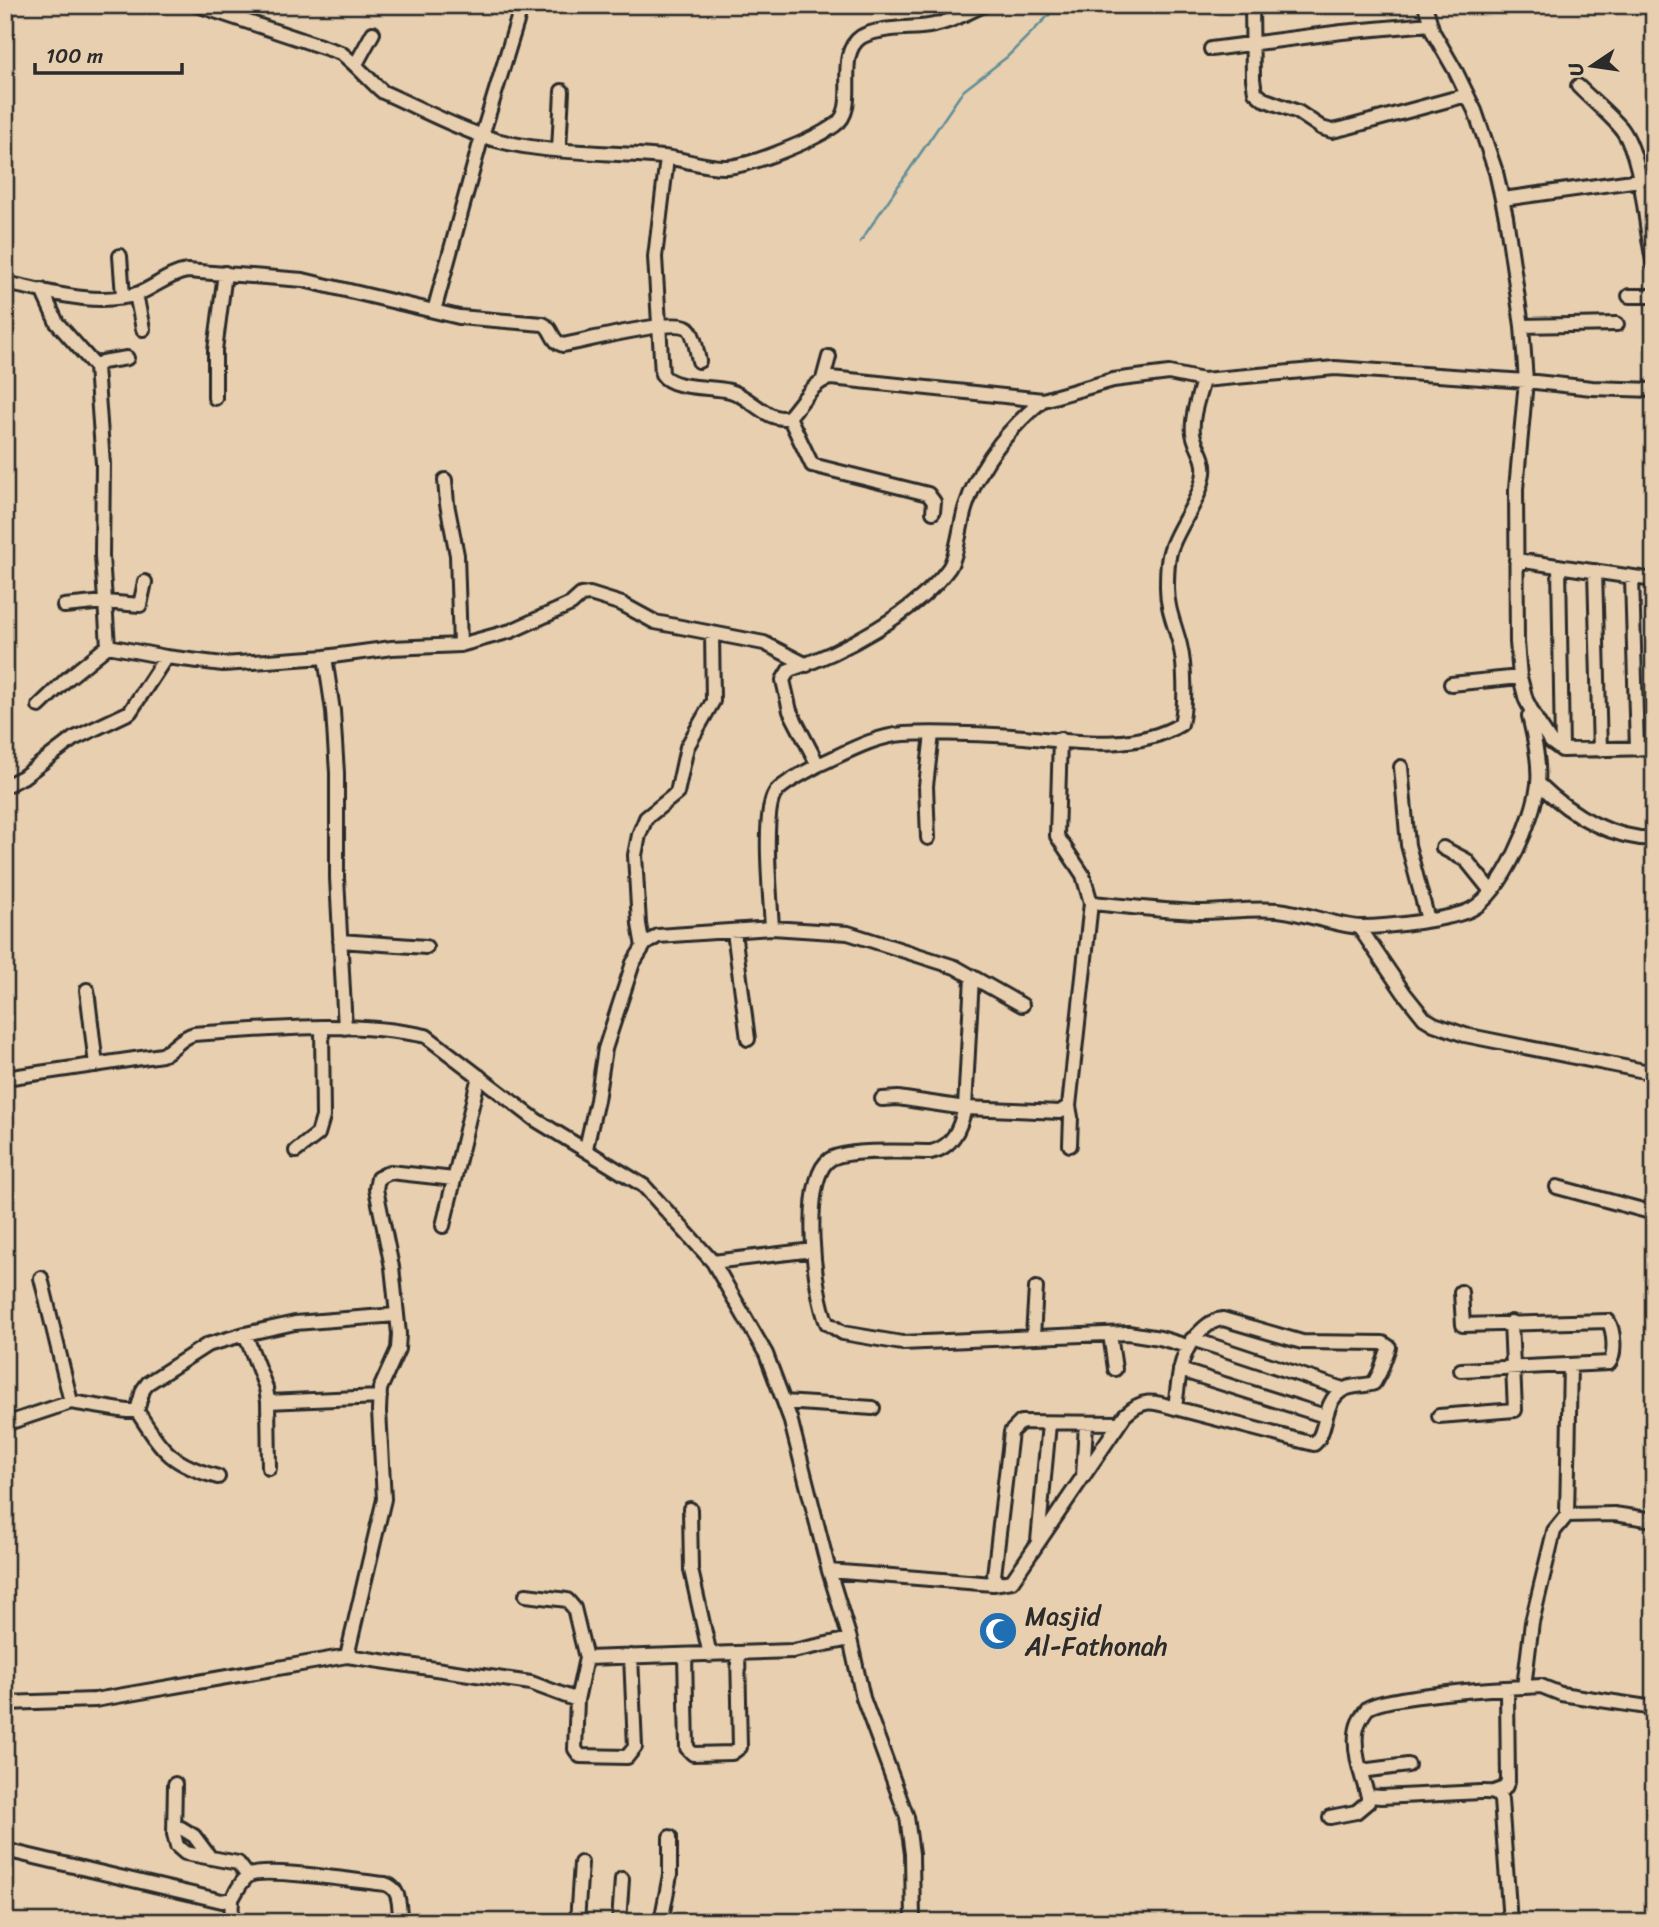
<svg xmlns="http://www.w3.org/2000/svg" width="1659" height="1927" font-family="Sriracha,sans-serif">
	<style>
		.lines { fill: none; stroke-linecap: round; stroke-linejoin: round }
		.stream { stroke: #608f97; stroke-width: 2.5 }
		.minor-casing { stroke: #2b2b2b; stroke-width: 18 }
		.minor { stroke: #e7cfaf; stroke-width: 12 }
		.labels { text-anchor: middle; stroke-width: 6; stroke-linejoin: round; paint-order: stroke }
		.poi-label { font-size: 26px; fill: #2b2b2b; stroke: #e7cfaf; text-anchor: start }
	</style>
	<rect width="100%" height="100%" fill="#e7cfaf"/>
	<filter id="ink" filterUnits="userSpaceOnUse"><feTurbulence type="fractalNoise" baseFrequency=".0143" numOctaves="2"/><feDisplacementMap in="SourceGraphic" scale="14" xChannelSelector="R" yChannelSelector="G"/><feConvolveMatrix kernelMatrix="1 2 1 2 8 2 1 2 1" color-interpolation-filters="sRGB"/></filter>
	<g filter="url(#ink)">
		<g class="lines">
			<path class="stream" d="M860,242L963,91L1007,57L1059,5"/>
			<g class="minor-casing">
				<path id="minor" d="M197,5L341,53C357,65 368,79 383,92C415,106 446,123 480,135C536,155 604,151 664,157C684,159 706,168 727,167C753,165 814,140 835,125C861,108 833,56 861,37C878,27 910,29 929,26C948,23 967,13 984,5
					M1252,5L1253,79L1255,92L1263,99L1298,112L1322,128L1332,131L1345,128L1467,95
					M1425,5L1433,32L1456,72L1475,111L1496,172L1506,217L1522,326L1526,381L1516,489L1517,642L1520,677L1526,700L1537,721L1551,742L1562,750L1654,748
					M1211,49L1342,32L1430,24
					M356,64L373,33
					M1578,86C1592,100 1608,113 1621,128C1644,158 1644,226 1654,264
					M559,150L562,91
					M667,158L655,257L662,374C672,390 712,386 730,391C750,396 769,424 789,417C801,404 814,380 831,378L1043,400L1113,380L1169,373L1203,380L1335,368L1526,381L1592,388L1654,390
					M1503,199L1654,178
					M120,256L123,296
					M5,283C46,291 95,307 137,294C154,288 168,274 187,271L303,280L459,317L543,324C553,328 551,342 563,345C585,341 670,319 686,327C694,330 697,353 699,361
					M42,290L57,323L96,367
					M136,294L143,329
					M1629,296H1654
					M434,311L482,136L522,5
					M1522,326L1617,324
					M127,358L102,362L96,367L103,464L102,556L108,646L166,657L223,664L325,657L333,711L337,773V878L345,1028
					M823,379L829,357
					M215,398V350L225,273
					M789,417L812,465L928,494L934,502L933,512
					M1516,560L1654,580
					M1559,566L1562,750
					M1595,571L1600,750
					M1632,578L1637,749
					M64,606L105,602L140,605L145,582
					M460,645L511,631L571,604L581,595L590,594L622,604L655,622L764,643L807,665
					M325,657L392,648L460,645L457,555L447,504L445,480
					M1451,684L1520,677
					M39,706L67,679L108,646
					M818,765C845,753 874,736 904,734C939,732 976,734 1012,736C1066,740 1132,754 1181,724C1186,703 1185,666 1180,645C1175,625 1167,609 1167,588C1167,574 1167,558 1172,546C1182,520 1200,501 1204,473C1206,457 1195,447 1193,433C1191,416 1199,396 1203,380
					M1401,767L1408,845L1428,920
					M1538,783C1570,814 1608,838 1654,839
					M5,786L23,777L73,739L130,712L166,657
					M928,838L926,786L932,734
					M1443,848L1466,860L1491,891
					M1091,903C1126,906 1162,911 1198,912C1224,912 1251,908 1278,910C1306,913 1336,926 1361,927C1386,927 1451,920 1472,909C1503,892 1534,819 1538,784C1540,762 1534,737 1529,716
					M1359,927L1404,993L1424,1018L1434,1024L1465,1035L1654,1073
					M772,928C771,902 761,809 776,792C786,781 805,773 818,765L790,711L783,680L789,670C840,654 917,612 949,568C958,554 960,523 966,506C980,463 1008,429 1043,400
					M734,932L748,1039
					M340,941L426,947
					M643,947L639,924L635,855L639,835L646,818L677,793L687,747L713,701L712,633
					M972,977L965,1108C960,1128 953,1147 931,1152C909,1152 844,1148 829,1160C801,1181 814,1294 827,1323L843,1333L902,1343L1128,1333L1160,1338L1187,1346
					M87,990L96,1065
					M5,1078L162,1055C174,1049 181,1037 194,1034C271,1029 350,1020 426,1036L536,1120L644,1186L713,1262L766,1354L790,1418L829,1571L850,1639L863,1698L907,1817L912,1854L913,1922
					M882,1099L898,1098L965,1108L1060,1112L1069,1106L1091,903L1083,875L1057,836L1060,739
					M1069,1106L1071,1117L1070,1145
					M586,1148L597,1100L605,1049L633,963L645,944L658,936L772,928L848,933L955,967L1022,1005
					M296,1151L318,1134L323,1117L322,1027
					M1557,1187L1654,1213
					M443,1226L479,1076
					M713,1262L813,1250
					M41,1278L71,1402
					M245,1334L266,1388L268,1402L269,1468
					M1110,1334L1115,1369
					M1033,1336L1036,1288
					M1192,1339L1343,1389
					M1180,1370L1325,1416
					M1461,1370L1609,1363C1616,1355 1614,1330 1608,1321L1463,1325L1461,1292
					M268,1402L380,1397
					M784,1402L873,1408
					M137,1411C163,1451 170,1464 218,1477
					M1439,1416L1515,1410L1511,1322
					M5,1424L71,1402L127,1411H137L143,1390L148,1383L207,1345L245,1334L295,1323L396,1315
					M1083,1477L1086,1424
					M690,1509L691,1570L710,1655
					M1567,1515L1570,1365
					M1654,1520L1614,1514L1567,1515L1554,1531L1532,1622L1524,1687L1541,1686L1561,1694L1654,1708
					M1038,1541L1049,1424
					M829,1571L993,1584L1012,1581L1125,1415C1144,1398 1152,1401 1175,1408L1302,1441L1314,1444C1328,1432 1322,1404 1341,1391C1351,1384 1363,1387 1374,1383L1380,1372L1389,1347L1383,1343L1302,1342L1223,1319C1214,1320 1210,1323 1203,1329C1179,1349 1179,1378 1175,1408
					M993,1584L1011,1432L1021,1422L1119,1423
					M685,1655L687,1748L693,1754L732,1753L740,1747L738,1654
					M347,1656L384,1499L379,1411L380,1389L398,1349L399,1334L392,1267L376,1189L378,1178L390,1172L454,1179
					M586,1658L793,1651L850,1639
					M577,1700L575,1749L580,1756L627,1757L635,1747L631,1656
					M5,1703L95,1700L347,1656L531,1683L577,1700L586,1658L574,1608L567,1600L526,1595
					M1361,1771L1408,1765
					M175,1784L174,1834L177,1846L185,1853L238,1863L248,1876
					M1494,1792L1505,1788L1508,1781L1507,1692L1503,1688
					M1330,1817L1356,1812L1368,1802V1796
					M175,1830L181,1828L194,1836L209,1856
					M5,1850L222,1901L232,1899C236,1892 241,1881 248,1876C262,1866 362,1882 385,1884C402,1889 398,1907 401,1922
					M231,1922L232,1899
					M577,1922L581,1863
					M619,1922L622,1879
					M661,1922L670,1875V1837
					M1510,1922L1501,1800C1497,1791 1490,1792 1481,1792L1381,1797L1368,1796C1361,1775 1350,1742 1359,1722C1361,1718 1365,1711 1368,1708C1386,1696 1497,1688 1524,1687"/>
			</g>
			<use href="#minor" class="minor"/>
		</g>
	</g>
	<defs>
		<g id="mosque-disc" transform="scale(2.0125)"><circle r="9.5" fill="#1f6fb2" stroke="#e7cfaf"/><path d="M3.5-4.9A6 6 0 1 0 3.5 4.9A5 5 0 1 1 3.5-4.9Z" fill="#fff"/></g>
	</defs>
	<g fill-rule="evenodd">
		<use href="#mosque-disc" x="998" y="1631"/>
	</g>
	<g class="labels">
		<g class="poi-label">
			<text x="1025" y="1625">Masjid<tspan x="1025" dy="30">Al-Fathonah</tspan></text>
		</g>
	</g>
	<rect width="1659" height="1927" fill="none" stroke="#e7cfaf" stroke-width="28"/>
	<rect x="14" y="14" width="1631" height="1899" fill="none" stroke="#2b2b2b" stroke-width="2.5" filter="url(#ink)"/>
	<g transform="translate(1592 66) rotate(257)" stroke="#e7cfaf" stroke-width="5" paint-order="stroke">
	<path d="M0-5L12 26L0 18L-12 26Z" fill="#2b2b2b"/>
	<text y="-10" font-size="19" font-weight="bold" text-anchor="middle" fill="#2b2b2b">U</text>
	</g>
	<path d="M35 63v10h147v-10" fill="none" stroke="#2b2b2b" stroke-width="3.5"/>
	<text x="46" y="63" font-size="21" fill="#2b2b2b" stroke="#e7cfaf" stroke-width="5" paint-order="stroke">100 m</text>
</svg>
